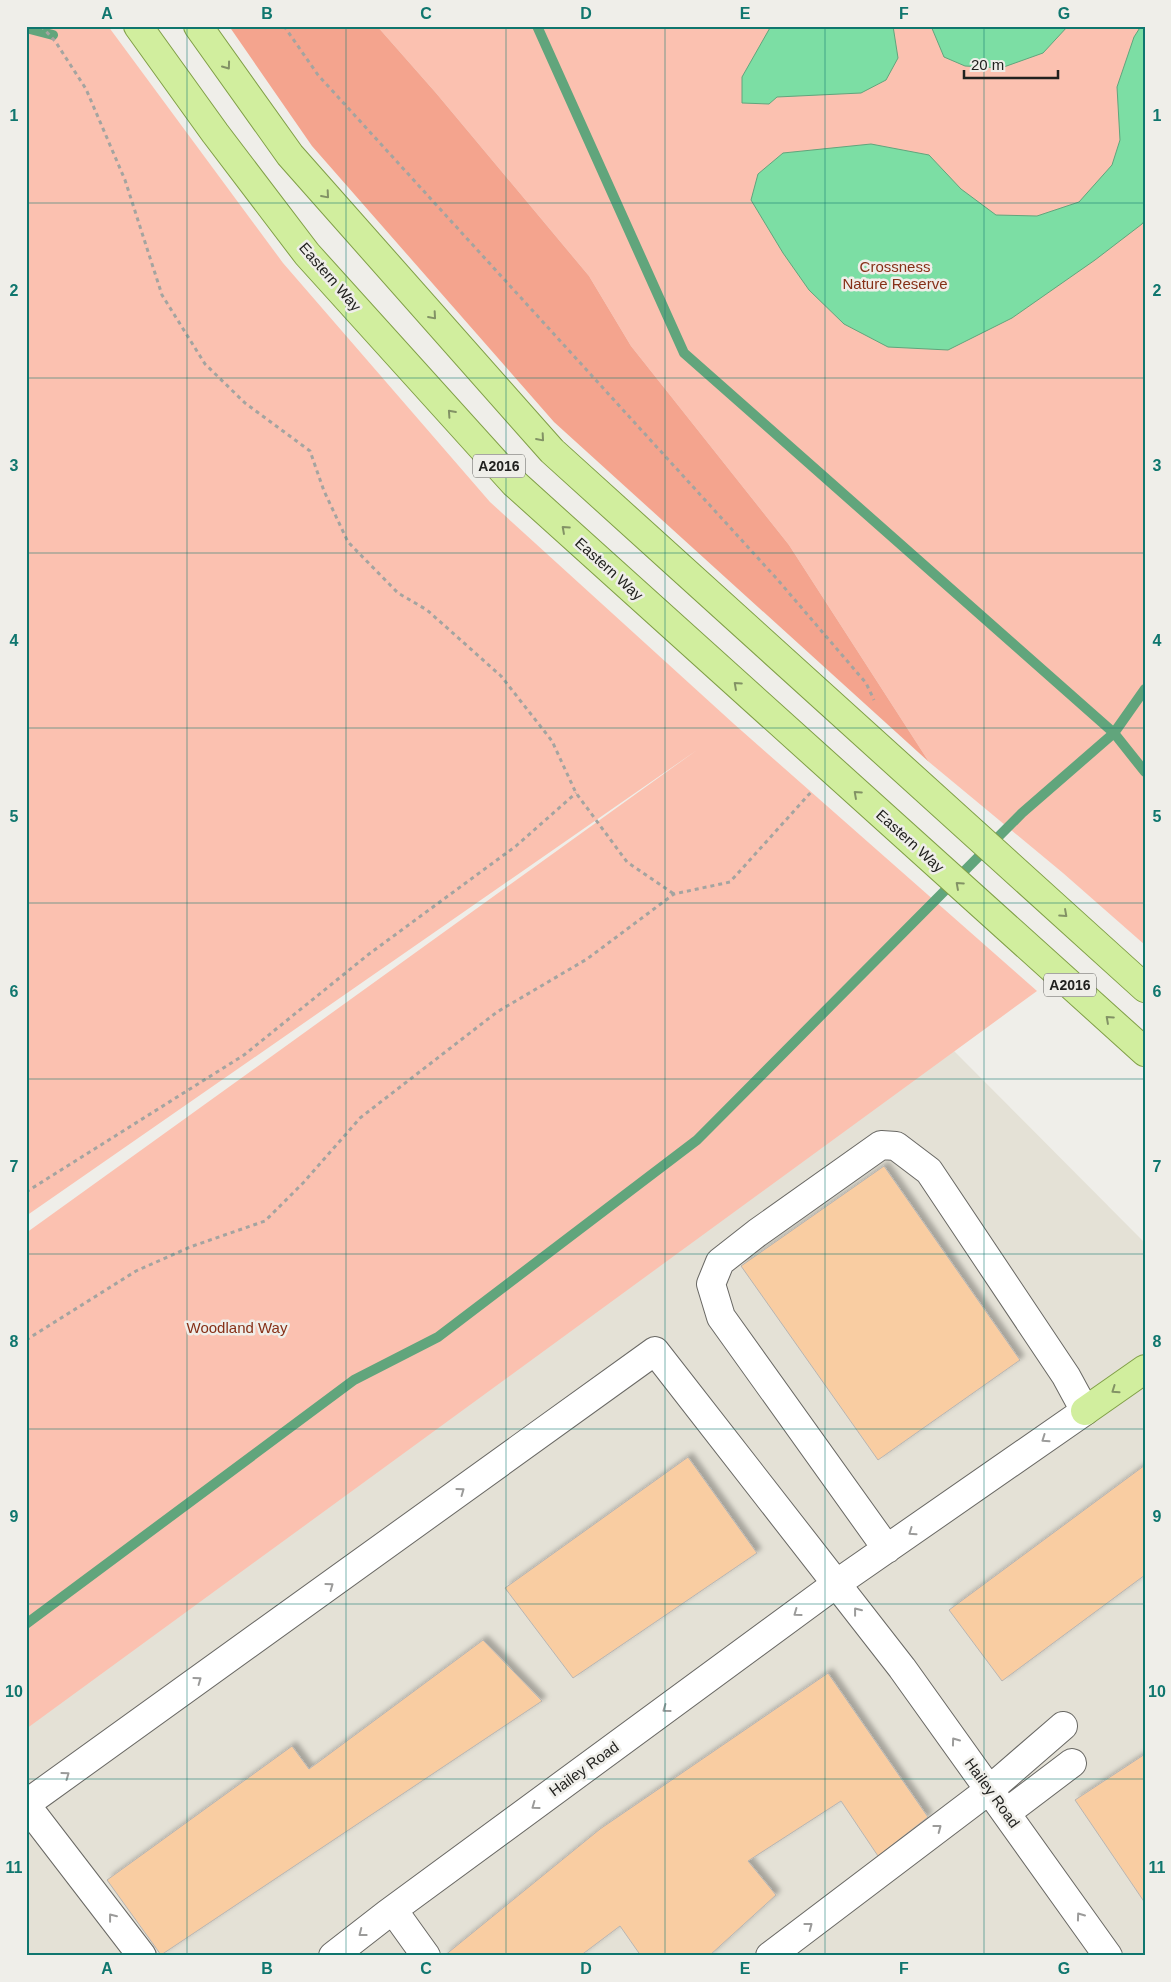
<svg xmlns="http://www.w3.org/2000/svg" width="1171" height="1982" font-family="Arial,sans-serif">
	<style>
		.built { fill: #e4e1d6 }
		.green { fill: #fbc1b0 }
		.forest { fill: #f4a48e }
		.water { fill: #7cdea4; stroke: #61a57c }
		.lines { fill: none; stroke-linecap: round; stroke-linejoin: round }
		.stream { stroke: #61a57c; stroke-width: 10 }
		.building { fill: #f9cda2; stroke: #b8b5b2; filter: url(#shadow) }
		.minor-casing { stroke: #696864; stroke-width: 30 }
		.major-casing { stroke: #809f47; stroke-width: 30 }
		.path { stroke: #a4a4a0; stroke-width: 3; stroke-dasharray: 4 4; stroke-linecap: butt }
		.minor { stroke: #fff; stroke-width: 28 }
		.major { stroke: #d1ee9e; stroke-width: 28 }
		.oneway { stroke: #829265 }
		.oneway2 { stroke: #9b9b9a }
		.grid { fill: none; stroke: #0f766e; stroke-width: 1; stroke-opacity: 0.55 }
		.labels { text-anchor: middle; stroke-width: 5; stroke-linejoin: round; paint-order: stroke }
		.shield { fill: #efeee9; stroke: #5f5e5c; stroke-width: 1 }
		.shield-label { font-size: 14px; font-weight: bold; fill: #21211f }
		.park-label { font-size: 15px; fill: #863017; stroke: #efeee9 }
		.street-label { font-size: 15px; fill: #21211f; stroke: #efeee9 }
		.neatline { fill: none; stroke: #0f766e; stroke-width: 2 }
		.grid-label { font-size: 16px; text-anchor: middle; font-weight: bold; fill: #0f766e }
	</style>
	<defs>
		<filter id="shadow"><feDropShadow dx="4.5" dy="-4.5" stdDeviation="2.5" flood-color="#0004"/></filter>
	</defs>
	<rect width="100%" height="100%" fill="#efeee9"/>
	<path class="built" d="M954,1051L1145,1243V1956H26V1713Z"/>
	<path class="green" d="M26,26H108L283,263L490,502L734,724L1037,991L26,1729V1233L697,750L26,1216Z
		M377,26H1145V945L1063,873L929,762L789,545L631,346L589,276L436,93Z"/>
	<path class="forest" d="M229,26H377L436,93L589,276L631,346L789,545L929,762L554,422L312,146Z"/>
	<path class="water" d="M771,26H893L898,58L886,80L861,93L777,97L769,104L742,103V77Z
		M931,26H1068L1043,53L1001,68L965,66L944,57Z
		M1141,26H1145V220L1142,224L1095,260L1012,318L948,350L888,347L844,324L809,290L783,253L751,200L758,174L783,153L871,144L929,155L961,189L996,215L1037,216L1079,202L1112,165L1120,140L1117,87L1134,37Z"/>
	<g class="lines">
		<path class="stream" d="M537,26L684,353L1114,733L1145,772
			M26,28L53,35
			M26,1624L354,1380L438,1337L697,1140L1022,813L1114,733L1145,689"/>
	</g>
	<path class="building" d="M884,1166L1020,1360L878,1460L741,1266Z
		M688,1457L757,1553L573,1678L505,1588Z
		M1145,1465V1575L1002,1681L949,1610Z
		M483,1640L542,1701L161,1955L107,1880L292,1746L309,1769Z
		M828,1673L928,1817L878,1856L841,1801L748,1861L776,1895L709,1956H641L620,1926L580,1956H444L600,1829Z
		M1145,1754V1903L1075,1800Z"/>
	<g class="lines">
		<g class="minor-casing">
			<path id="minor" d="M26,1804L655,1351L902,1668L1108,1956
				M26,1805L142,1956
				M1006,1813L1072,1763
				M393,1910L426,1956
				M333,1956L387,1914L836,1584L1085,1411L1066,1376L929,1171L896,1146L881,1145L757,1233L720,1262L711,1284L721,1317L887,1549
				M770,1956L989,1790L1063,1726"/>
		</g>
		<g class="major-casing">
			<path id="major" d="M138,26L215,133L307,254L514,483L1145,1052
				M198,26L290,155L552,451L1145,988
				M1085,1411L1145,1369"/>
		</g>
		<path class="path" d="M41,26L55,41L86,89L125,180L162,295L205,364L245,403L310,451L324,491L348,542L398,593L427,610L501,676L552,741L576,793L627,862L674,894
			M284,26L318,75L777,579L866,683L874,700
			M26,1192L244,1055L369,954L516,846L576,793
			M26,1340L136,1271L190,1247L265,1221L304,1182L360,1118L497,1012L587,959L674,894L730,882L812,791"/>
		<use href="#minor" class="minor"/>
		<use href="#major" class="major"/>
	</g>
	<defs><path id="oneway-chevron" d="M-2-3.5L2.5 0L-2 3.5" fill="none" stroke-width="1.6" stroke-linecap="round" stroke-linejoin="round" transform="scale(1.25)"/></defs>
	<g class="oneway">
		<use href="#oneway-chevron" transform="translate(227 66) rotate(54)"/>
		<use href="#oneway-chevron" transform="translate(326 195) rotate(49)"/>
		<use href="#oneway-chevron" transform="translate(433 316) rotate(49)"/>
		<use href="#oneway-chevron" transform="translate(451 413) rotate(-132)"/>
		<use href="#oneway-chevron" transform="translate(541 438) rotate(49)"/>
		<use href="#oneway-chevron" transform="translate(565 529) rotate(-138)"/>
		<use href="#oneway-chevron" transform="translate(737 685) rotate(-138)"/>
		<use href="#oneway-chevron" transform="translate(857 794) rotate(-138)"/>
		<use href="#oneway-chevron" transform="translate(959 885) rotate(-138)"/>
		<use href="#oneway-chevron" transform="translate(1064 914) rotate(42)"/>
		<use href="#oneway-chevron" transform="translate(1109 1019) rotate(-138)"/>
		<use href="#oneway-chevron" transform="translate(1115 1390) rotate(145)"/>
	</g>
	<g class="oneway2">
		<use href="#oneway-chevron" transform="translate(1045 1439) rotate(145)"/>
		<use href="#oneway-chevron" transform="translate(461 1491) rotate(-36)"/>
		<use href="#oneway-chevron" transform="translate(912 1532) rotate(145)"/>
		<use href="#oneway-chevron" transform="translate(330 1586) rotate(-36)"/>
		<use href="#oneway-chevron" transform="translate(857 1611) rotate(-128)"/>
		<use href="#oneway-chevron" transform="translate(797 1613) rotate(144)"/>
		<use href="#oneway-chevron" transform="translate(198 1680) rotate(-36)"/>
		<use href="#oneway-chevron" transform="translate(666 1709) rotate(144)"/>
		<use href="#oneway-chevron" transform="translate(955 1741) rotate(-126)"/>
		<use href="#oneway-chevron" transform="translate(66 1775) rotate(-36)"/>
		<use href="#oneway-chevron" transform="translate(535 1806) rotate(144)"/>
		<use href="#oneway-chevron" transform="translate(938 1828) rotate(-37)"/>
		<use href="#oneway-chevron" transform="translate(1080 1916) rotate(-126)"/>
		<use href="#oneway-chevron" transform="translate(112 1917) rotate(-128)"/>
		<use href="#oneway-chevron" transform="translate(809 1926) rotate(-37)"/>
		<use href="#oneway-chevron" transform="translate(362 1933) rotate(142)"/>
	</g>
	<path class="grid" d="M187,26V1956M346,26V1956M506,26V1956M665,26V1956M825,26V1956M984,26V1956M26,203H1145M26,378H1145M26,553H1145M26,728H1145M26,903H1145M26,1079H1145M26,1254H1145M26,1429H1145M26,1604H1145M26,1779H1145"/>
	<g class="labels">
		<g class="shield">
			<rect x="473" y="454.5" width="52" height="23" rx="4"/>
			<rect x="1044" y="973.5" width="52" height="23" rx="4"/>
		</g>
		<g class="shield-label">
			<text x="499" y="471">A2016</text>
			<text x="1070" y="990">A2016</text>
		</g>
		<g class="park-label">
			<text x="895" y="272">Crossness<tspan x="895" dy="17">Nature Reserve</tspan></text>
			<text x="237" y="1333">Woodland Way</text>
		</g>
		<g class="street-label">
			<text transform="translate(330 277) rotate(49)" y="5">Eastern Way</text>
			<text transform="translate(609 569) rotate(42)" y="5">Eastern Way</text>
			<text transform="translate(910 841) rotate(42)" y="5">Eastern Way</text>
			<text transform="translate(584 1769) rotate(-36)" y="5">Hailey Road</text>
			<text transform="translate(992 1793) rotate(54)" y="5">Hailey Road</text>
		</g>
	</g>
	<rect width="1171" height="1982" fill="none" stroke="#efeee9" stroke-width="55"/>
	<path d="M964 70v8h94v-8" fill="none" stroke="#21211f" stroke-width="2.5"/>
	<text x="971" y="70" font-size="15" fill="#21211f" stroke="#efeee9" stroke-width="4" paint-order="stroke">20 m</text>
	<rect x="28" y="28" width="1116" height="1926" class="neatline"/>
	<g class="grid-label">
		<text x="107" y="19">A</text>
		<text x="267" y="19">B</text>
		<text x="426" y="19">C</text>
		<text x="586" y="19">D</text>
		<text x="745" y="19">E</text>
		<text x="904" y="19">F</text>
		<text x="1064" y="19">G</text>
		<text x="14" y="121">1</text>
		<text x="1157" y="121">1</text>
		<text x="14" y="296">2</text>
		<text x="1157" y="296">2</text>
		<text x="14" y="471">3</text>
		<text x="1157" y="471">3</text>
		<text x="14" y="646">4</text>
		<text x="1157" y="646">4</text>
		<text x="14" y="822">5</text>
		<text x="1157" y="822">5</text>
		<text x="14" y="997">6</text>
		<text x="1157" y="997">6</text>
		<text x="14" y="1172">7</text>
		<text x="1157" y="1172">7</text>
		<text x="14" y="1347">8</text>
		<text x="1157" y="1347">8</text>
		<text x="14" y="1522">9</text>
		<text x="1157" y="1522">9</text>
		<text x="14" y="1697">10</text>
		<text x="1157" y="1697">10</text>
		<text x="14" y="1873">11</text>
		<text x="1157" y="1873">11</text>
		<text x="107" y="1974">A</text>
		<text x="267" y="1974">B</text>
		<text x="426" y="1974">C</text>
		<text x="586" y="1974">D</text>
		<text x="745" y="1974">E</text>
		<text x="904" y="1974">F</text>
		<text x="1064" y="1974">G</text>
	</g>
</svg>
